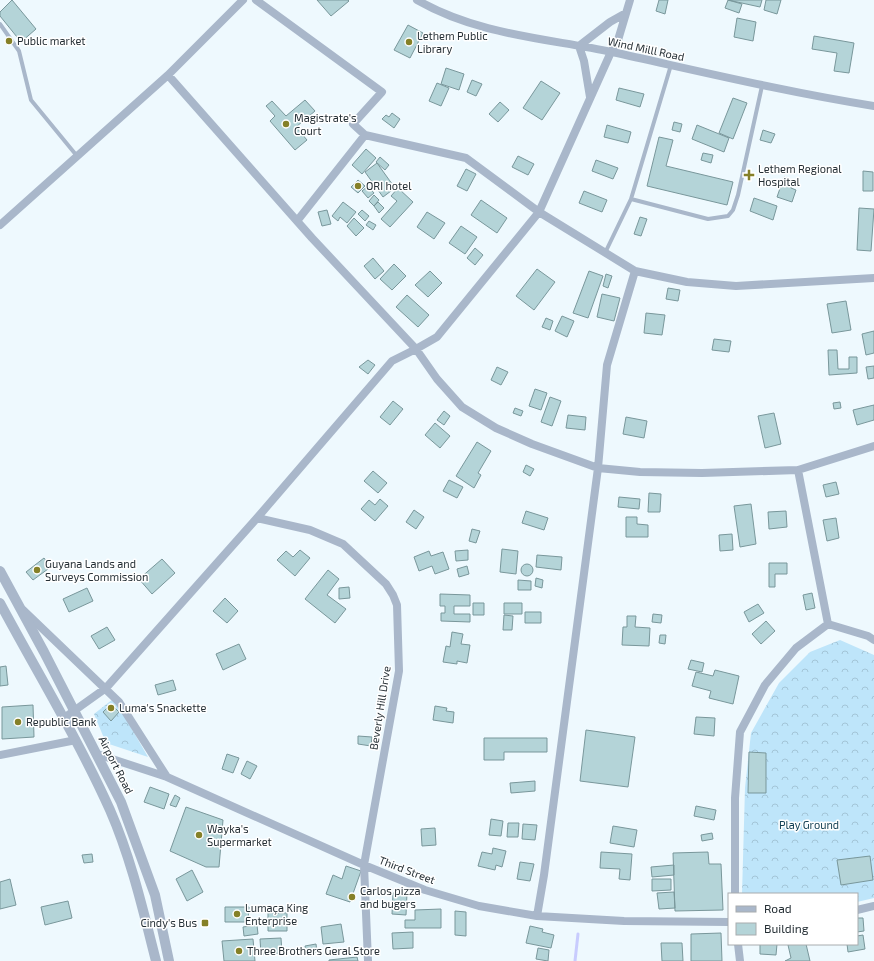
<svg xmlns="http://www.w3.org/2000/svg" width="874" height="961" font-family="'Exo 2',sans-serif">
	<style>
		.forest { fill: url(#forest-crowns) }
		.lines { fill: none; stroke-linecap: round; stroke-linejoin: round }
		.stream { stroke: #c8ccfe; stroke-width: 3 }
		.building { fill: #b4d4d8; stroke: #79979b }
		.service { stroke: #a9b7ca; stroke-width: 4 }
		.minor { stroke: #a9b7ca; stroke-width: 8 }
		.tertiary { stroke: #a9b7ca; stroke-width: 10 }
		.poi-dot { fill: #858027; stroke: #fff; stroke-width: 1.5 }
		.labels { text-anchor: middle; stroke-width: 3; stroke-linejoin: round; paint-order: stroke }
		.poi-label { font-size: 11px; fill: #252f35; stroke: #fff; text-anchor: start }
		.street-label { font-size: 11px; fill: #252f35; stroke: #fff }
		.park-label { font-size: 11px; fill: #154256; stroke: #fff }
	</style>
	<defs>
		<pattern id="forest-crowns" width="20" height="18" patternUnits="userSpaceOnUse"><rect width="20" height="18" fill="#bee5fa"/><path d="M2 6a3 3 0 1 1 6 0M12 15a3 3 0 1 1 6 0" fill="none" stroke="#a3c5d7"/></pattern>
	</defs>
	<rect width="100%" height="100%" fill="#eef9fe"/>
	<path class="forest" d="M840,640L874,655V898L857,902V894H742L745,788L751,733L779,683L810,652Z
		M113,699L118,705L148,757L106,743L94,714Z"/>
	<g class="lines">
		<path class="stream" d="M575,961L578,934"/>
	</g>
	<path class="building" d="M12,0L36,29L21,42L0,16V12Z
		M317,0H348L349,1L331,16Z
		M659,0H668L665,14L656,11Z
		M728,0H762L760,7Z
		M728,0L742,4L739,13L725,8Z
		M766,0H781L777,14L764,10Z
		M737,18L756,22L753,41L734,37Z
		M408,25L423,33L410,58L394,50Z
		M814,36L854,43L849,73L834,71L837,53L812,49Z
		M446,68L464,74L459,90L441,84Z
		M472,80L482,84L476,96L467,92Z
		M541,81L560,93L542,120L523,108Z
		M437,83L449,88L441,106L429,101Z
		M619,88L644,94L640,107L616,100Z
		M733,98L747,103L733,139L719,133Z
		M305,100L315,111L296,127L307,140L295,150L270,121L275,116L266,106L272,101L286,116Z
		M500,102L509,110L498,122L489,114Z
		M392,113L400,119L394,128L382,119L386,115L389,117Z
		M674,122L682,124L680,132L672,130Z
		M607,125L631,132L628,143L604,137Z
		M697,125L729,138L724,152L692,139Z
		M763,130L775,134L771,143L760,140Z
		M659,137L673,140L666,166L733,182L727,205L647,186Z
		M366,149L376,158L362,174L352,165Z
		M703,153L713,155L711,163L701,160Z
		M518,156L534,164L528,175L512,167Z
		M380,157L389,165L385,170L376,162Z
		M596,160L618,168L613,179L592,171Z
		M377,163L395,188L383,197L365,172Z
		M466,169L476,174L467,191L457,186Z
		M863,171L873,172V191H863Z
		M784,177L793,181L791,188L796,190L792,202L777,197Z
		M358,180L365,186L358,193L351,187Z
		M368,186L374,193L368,198L362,191Z
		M398,188L413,202L390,227L381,219L397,201L391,196Z
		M584,191L607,200L602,212L579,203Z
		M374,195L379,200L374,206L369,201Z
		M754,198L777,206L773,220L750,211Z
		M481,200L507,218L497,233L471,215Z
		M343,202L356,212L347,223L340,217L338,221L332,216Z
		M378,202L384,208L379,213L374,206Z
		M859,208L874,209L871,251L857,250Z
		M327,210L331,224L322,226L318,212Z
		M362,210L369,216L365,221L358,214Z
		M427,212L445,223L434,239L417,227Z
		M640,217L647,219L641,236L634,234Z
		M354,218L364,228L356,236L347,226Z
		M369,221L376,225L373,230L366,225Z
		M461,226L477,237L465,254L449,243Z
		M475,248L483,255L475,265L467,258Z
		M373,258L384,271L375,279L364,266Z
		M394,264L406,276L392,290L380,279Z
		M537,269L555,282L534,310L516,296Z
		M430,271L442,283L428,297L415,285Z
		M589,271L603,276L588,318L573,313Z
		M606,274L612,276L608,288L603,286Z
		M668,288L680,290L678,301L666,299Z
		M602,294L620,298L614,321L597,317Z
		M407,295L429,315L418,327L396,307Z
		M846,301L851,330L832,333L827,304Z
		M646,313L665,315L662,335L644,333Z
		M562,316L574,321L567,337L555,331Z
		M546,318L553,321L550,330L542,327Z
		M874,331V353L866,355L862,334Z
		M714,339L731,341L729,352L712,350Z
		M828,350H837L838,369H849V357H857V373L829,375Z
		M368,360L375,365L368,374L359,367Z
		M874,366V378L868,379L866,367Z
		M497,367L508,372L501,385L491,380Z
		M535,389L547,393L541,410L529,406Z
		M550,397L561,401L552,426L541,422Z
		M393,401L403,409L390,425L380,417Z
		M840,402L841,408L834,409L833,403Z
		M874,405V420L857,425L853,410Z
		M515,408L523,411L521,416L513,413Z
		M444,411L450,416L444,425L437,420Z
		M774,413L781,444L765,448L758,416Z
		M568,415L586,417L585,430L566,428Z
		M626,417L647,421L644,438L623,434Z
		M435,423L450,436L440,448L425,435Z
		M477,442L491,451L478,473L481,475L474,488L456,476Z
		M526,465L534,469L530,476L523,472Z
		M373,471L387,483L378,493L364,481Z
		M449,480L463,487L457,498L443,491Z
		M836,482L839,494L826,497L823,485Z
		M649,493L661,494L660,512H648Z
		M619,497L640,499L639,509L618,507Z
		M380,499L388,506L375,521L361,509L369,500L375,505Z
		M751,504L756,544L740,547L734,506Z
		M414,510L424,517L416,529L406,522Z
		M526,511L548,518L544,530L522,523Z
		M786,511L787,527L769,529L768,512Z
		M626,517H637V524L648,525V537H626Z
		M836,518L839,538L827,541L823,520Z
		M472,529L480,531L476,543L469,541Z
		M732,534L733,550L720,551L719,535Z
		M502,549L518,551L516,574L500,572Z
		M300,550L310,558L295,576L277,560L286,551L293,557Z
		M468,550V560L456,561L455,551Z
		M429,551L431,556L443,552L449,569L435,574L432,566L419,571L414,557Z
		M537,555L562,557L561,570L536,567Z
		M44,558L48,563L46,566L48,569L33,580L26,572Z
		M162,559L175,573L152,594L139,579Z
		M769,563H787V574H775V587H769Z
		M521 570a6 6 0 1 1 12 0a6 6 0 1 1-12 0Z
		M467,566L469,574L459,577L457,569Z
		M328,570L339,579L327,595L346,609L335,623L305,599Z
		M536,578L543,580L542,588L535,586Z
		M518,580L531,581V590H518Z
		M349,587L350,598L339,599V588Z
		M87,588L93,601L69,612L63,599Z
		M812,593L815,608L806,610L803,595Z
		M440,594L470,595V606H454V614H470V622L441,621V613H445V606H440Z
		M225,598L238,611L227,623L213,611Z
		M473,603H484V615H473Z
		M504,603H522V614H504Z
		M758,604L764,613L749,622L744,612Z
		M525,612H541V623H525Z
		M653,614L662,615L661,623L652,622Z
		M504,615L513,616L512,630H503Z
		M627,616H636L635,627L650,628L649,646L622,645L623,627H627Z
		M766,621L775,631L761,644L752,634Z
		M107,627L115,640L99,649L91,636Z
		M452,632L463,634L461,644L470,645L467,663L457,661V664L443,662L446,646L450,647Z
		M660,635H666L665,644L659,643Z
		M239,644L246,659L223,670L216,654Z
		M691,660L704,663L702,672L688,669Z
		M6,666L8,685L0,686V667Z
		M715,670L739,676L733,704L709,698L711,691L692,686L696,672L713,676Z
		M173,680L176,690L158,695L155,685Z
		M111,704L119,712L111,721L103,712Z
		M33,705L34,737L2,739V707Z
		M435,706L447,708L446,711L454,712L453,723L433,720Z
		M696,717L715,718L714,736L694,734Z
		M586,730L635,737L628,787L580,781Z
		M358,736L372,737L371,746L358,744Z
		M484,738H547V752H504V760H484Z
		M749,752L766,753V793H748Z
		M227,754L239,758L233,773L222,769Z
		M247,761L257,766L250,779L241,774Z
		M535,781V791L511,793L510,783Z
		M150,787L169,794L164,809L144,802Z
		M175,795L180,798L176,807L170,805Z
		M696,806L716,810L714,820L694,816Z
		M186,807L223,820L219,867H206L170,851Z
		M491,819L503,821L501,836L489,835Z
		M508,823H519L518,837H507Z
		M523,824L537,825L535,840L522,839Z
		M613,826L637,830L634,847L610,843Z
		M435,828L436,845L422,846L421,829Z
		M712,833L713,839L702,841L701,835Z
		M493,848L506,851L502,867L496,865L495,870L478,866L482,852L492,854Z
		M601,852L632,854L630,880L619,879L620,869L600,868Z
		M708,852L709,864H721L723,910L675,911L673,853Z
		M92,854L93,862L84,863L82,855Z
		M870,856L873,880L841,885L837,860Z
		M520,862L534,864L530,881L517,879Z
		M674,865V875L652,877L651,867Z
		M346,866L361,871L350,902L326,894L333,875L342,879Z
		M192,870L203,892L187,901L176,879Z
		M10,879L16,905L0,909V882Z
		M652,879H671V890L652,891Z
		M674,892L675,908L659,909L657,893Z
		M393,893H407L406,915L392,914Z
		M68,901L72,918L45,925L41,907Z
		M225,907H249L248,922H225Z
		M441,909V928H405V920H415V910Z
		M455,911L466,912V936L455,935Z
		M268,913H287V931H268Z
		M857,918H863L864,931L857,932Z
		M341,924L344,942L323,944L321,927Z
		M257,925L258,934L244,936L243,927Z
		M530,926L543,929L542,932L554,935L551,948L526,943Z
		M413,932V948L393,949L392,933Z
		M721,933L722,961H691V934Z
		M863,935L865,949L848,952L847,944H857V936Z
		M281,938L282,953L261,954L260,939Z
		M253,939L255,961H224L222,941Z
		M661,943H682L683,961H662Z
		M316,944L317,952L306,954L305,946Z
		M760,944H777L776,955L760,954Z
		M792,944H806L810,961H785L791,958L788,945Z
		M538,948L549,950L548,961L536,959Z
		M357,957L358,961H329V960Z"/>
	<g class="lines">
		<path class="service" d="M0,24L19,51L31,100L77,156
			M631,199L708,219L728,216L733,210L738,195L762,86
			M605,253L631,199L671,65"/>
		<path class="minor" d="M256,0L382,92L353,124L365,135
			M417,0C478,35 545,38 612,52C699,71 786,92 874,106
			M168,75L243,0
			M590,97L584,61L579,46L610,22L626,13
			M297,221L365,135L466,158L539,212L611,52L618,40L630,0
			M0,225L168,75L312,238L416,349L437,337L539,212L635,271L687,282L736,286L874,278
			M798,470L828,624L868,636L874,640
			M257,518L310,530L343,544L386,584L393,595L397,605L399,671L364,865L368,961
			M23,610L119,702L167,777
			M64,718L106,688L257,518L392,361L416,349L437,379L462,407L496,428L532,444L598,468L640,472L702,473L798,470L874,446
			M97,754L167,777L364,865L425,890L479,906L537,916L624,921L729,922
			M0,755L76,740
			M735,894V798L740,732L765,685L796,648L828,624
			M857,910L874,906
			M537,916L544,875L598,468L607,365L635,271
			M738,944L740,961"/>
		<path class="tertiary" d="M0,571L44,652L121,802L155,895L169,961
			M0,603C37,672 78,739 110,810C131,858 143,910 156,961"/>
	</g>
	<g class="poi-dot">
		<circle cx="9" cy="41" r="4"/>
		<circle cx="409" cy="42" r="4"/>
		<circle cx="286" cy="124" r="4"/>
		<path d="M747 169h4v4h4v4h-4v4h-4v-4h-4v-4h4z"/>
		<circle cx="358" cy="186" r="4"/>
		<circle cx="37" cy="570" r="4"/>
		<circle cx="111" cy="708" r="4"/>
		<circle cx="18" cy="722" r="4"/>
		<circle cx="199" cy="835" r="4"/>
		<circle cx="352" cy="897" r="4"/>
		<circle cx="237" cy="914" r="4"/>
		<rect x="201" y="919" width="8" height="8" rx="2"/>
		<circle cx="239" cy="951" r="4"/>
	</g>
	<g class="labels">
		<g class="poi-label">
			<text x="417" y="40">Lethem Public<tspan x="417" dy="13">Library</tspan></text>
			<text x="17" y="45">Public market</text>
			<text x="294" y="122">Magistrate's<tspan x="294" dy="13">Court</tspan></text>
			<text x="758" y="173">Lethem Regional<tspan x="758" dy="13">Hospital</tspan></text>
			<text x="366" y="190">ORI hotel</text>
			<text x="45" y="568">Guyana Lands and<tspan x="45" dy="13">Surveys Commission</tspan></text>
			<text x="119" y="712">Luma's Snackette</text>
			<text x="26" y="726">Republic Bank</text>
			<text x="207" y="833">Wayka's<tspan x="207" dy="13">Supermarket</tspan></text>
			<text x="360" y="895">Carlos pizza<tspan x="360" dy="13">and bugers</tspan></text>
			<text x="245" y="912">Lumaça King<tspan x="245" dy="13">Enterprise</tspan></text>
			<text x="197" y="927" text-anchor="end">Cindy's Bus</text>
			<text x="247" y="955">Three Brothers Geral Store</text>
		</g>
		<g class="street-label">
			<text transform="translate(646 49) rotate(12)" y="4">Wind Milll Road</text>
			<text transform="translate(380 708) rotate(-81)" y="4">Beverly Hill Drive</text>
			<text transform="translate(116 765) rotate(63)" y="4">Airport Road</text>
			<text transform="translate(407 870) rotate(21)" y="4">Third Street</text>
		</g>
		<g class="park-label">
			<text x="809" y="829">Play Ground</text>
		</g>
	</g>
	<rect x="728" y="893" width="130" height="52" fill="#ffffff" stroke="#a8acae"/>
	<rect x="736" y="906" width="20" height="6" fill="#a9b7ca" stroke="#a8acae"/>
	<text x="764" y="913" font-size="12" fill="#252f35">Road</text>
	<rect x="736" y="923" width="20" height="12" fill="#b4d4d8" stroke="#a8acae"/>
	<text x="764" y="933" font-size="12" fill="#252f35">Building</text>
</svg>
